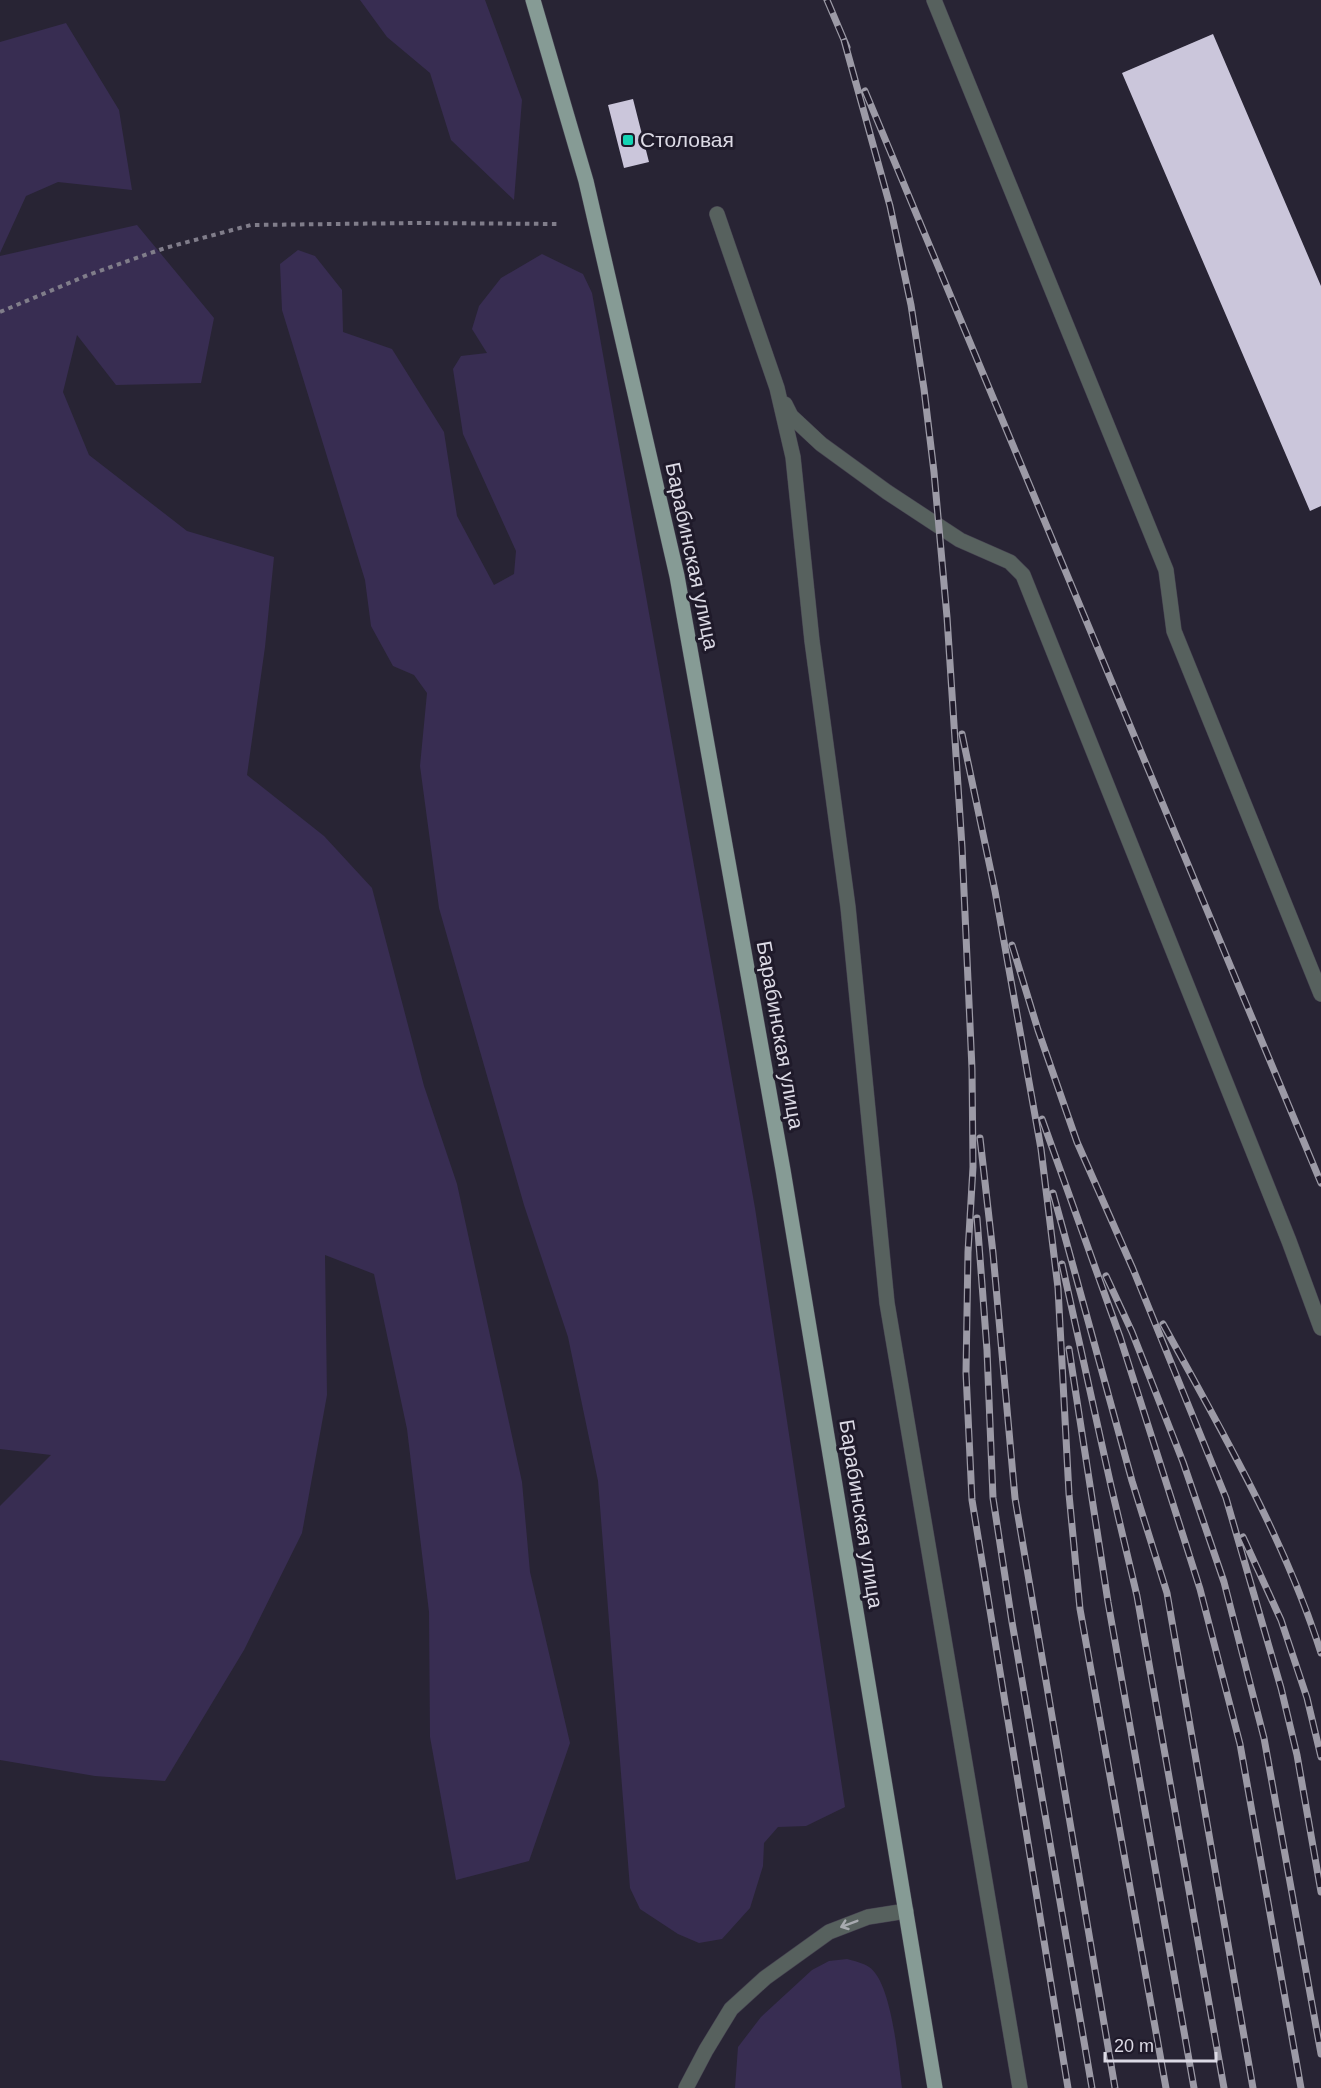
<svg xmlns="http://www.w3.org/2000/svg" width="1321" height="2088" font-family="Arial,sans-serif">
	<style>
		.green { fill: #382d52 }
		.building { fill: #cbc6db }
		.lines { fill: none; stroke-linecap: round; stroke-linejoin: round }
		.minor-casing { stroke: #454150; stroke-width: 16 }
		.major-casing { stroke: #454150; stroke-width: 16 }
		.path { stroke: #807d8a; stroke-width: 4; stroke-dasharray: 4.5 4.5; stroke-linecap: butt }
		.minor { stroke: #57615e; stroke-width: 15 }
		.major { stroke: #869b95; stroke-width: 15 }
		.rail-casing { stroke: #9c9aa6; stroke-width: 7 }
		.rail { stroke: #1f1a2a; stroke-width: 4.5; stroke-dasharray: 14; stroke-linecap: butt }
		.oneway { stroke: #a7aaaf }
		.poi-dot { fill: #13d5b4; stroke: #1f1a2a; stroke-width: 2 }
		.labels { text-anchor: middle; stroke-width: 6; stroke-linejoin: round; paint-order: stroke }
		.poi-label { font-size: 21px; fill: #dcdae5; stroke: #1f1a2a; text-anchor: start }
		.street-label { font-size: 21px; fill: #dcdae5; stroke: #1f1a2a }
	</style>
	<rect width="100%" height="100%" fill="#282434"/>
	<path class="green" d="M360,0H485L522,100L514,200L451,140L430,73L387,37Z
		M66,23L119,110L132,190L58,182L26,196L0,253V42Z
		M137,225L214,318L201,383L116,385L77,335L63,392L89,455L187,531L274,557L265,647L247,775L324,836L372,888L424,1086L457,1184L522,1482L530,1572L570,1743L529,1861L456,1880L430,1737L429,1612L407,1429L374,1274L325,1255L327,1395L302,1533L244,1650L165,1781L95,1776L0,1760V1506L51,1455L0,1449V256Z
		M298,250L315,256L342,290L343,332L392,349L444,432L457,516L494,585L514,574L516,551L463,434L453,369L461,356L487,353L472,329L479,306L501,278L542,254L583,274L592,293L755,1208L845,1807L806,1826L778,1827L764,1843L763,1866L750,1908L722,1939L699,1943L678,1934L640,1909L630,1888L598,1481L568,1337L524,1205L439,908L420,766L427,693L414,675L393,666L371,626L365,580L282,310L280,264Z
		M847,1959C854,1961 863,1963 869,1967C892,1982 898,2061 902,2088H735L738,2047L761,2017L812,1970L829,1961Z"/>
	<path class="building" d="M1213,34L1321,286V506L1310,511L1122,73Z
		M633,99L649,162L624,168L608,105Z"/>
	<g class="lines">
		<g class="minor-casing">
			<path id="minor" d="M934,0L1166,570L1174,631L1321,994
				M717,214L777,388L793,457L812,641L848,907L887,1303L1020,2088
				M785,404L791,416L821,444L887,492L960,540L1010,562L1023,575L1289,1241L1321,1328
				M686,2088L706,2050L731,2009L765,1978L829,1932L868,1917L906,1911"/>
		</g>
		<g class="major-casing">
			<path id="major" d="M533,0L586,181L677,576L783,1170L935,2088"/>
		</g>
		<path class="path" d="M0,312L88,275L165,248L251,225L417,223L557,224"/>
		<use href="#minor" class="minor"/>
		<use href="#major" class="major"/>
		<g class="rail-casing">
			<path id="rail" d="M827,0L847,47
				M844,40L890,206L911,305L924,389L934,472L947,617L962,847L972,1069L973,1167L968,1252L966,1373L972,1500L1068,2088
				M865,91L1321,1183
				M962,734L995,891L1041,1149L1058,1288L1069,1494L1080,1609L1166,2088
				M1012,945L1038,1030L1077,1142L1133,1269L1226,1498L1281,1688L1297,1755L1321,1892
				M1042,1119L1120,1337L1200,1589L1240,1744L1301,2088
				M980,1138L993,1253L1015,1498L1115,2088
				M1053,1193L1132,1481L1167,1593L1253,2088
				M977,1218L987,1350L993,1498L1012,1622L1092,2088
				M1062,1264L1111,1486L1137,1596L1224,2088
				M1106,1276L1132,1332L1183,1462L1224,1582L1264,1738L1321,2054
				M1163,1324C1221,1430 1284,1537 1321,1653
				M1069,1349L1108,1602L1194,2088
				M1243,1537L1281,1620L1307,1698L1321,1757"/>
		</g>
		<use href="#rail" class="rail"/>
	</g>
	<defs><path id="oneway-shaft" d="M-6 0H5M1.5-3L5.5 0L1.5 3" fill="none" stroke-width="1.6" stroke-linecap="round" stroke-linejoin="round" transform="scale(1.5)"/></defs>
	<use class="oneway" href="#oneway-shaft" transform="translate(849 1924) rotate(159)"/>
	<rect class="poi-dot" x="622" y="134" width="12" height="12" rx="3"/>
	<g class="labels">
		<g class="poi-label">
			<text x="640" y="147">Столовая</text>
		</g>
		<g class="street-label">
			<text transform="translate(692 556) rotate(78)" y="7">Барабинская улица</text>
			<text transform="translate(780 1035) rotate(80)" y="7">Барабинская улица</text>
			<text transform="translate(861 1514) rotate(81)" y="7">Барабинская улица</text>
		</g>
	</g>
	<path d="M1105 2052v9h111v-9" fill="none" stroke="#dcdae5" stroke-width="3"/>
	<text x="1114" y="2052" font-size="18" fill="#dcdae5" stroke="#1f1a2a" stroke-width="4.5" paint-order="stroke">20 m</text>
</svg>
